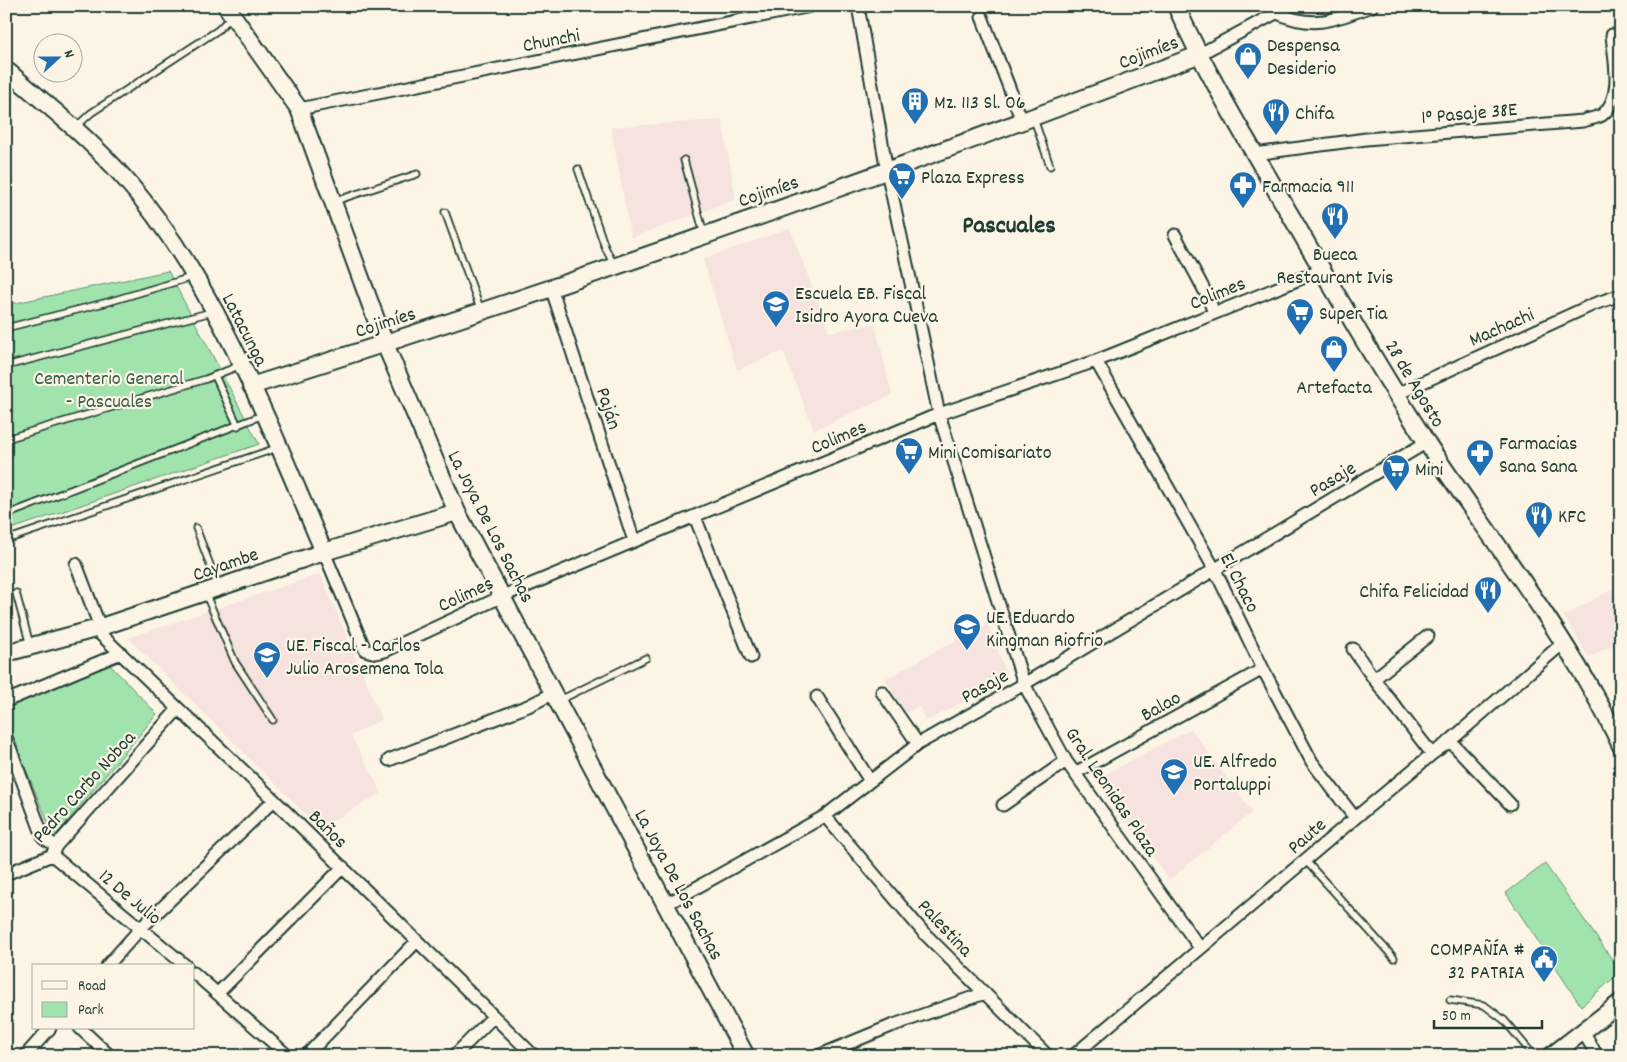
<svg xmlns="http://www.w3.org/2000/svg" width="1627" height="1062" font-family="Dekko,sans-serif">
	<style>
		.built { fill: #f6e2de }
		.green { fill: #a1e3ad; stroke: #609070 }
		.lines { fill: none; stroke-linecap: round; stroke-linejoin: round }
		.lane-casing { stroke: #1f3d34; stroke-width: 9 }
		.street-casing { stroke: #1f3d34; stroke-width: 15 }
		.secondary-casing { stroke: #1f3d34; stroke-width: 20 }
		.lane { stroke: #fcf5e5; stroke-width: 5.5 }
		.street { stroke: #fcf5e5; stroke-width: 11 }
		.secondary { stroke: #fcf5e5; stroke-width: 16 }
		.labels { text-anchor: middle; stroke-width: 4.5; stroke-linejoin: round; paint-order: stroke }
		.street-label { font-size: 20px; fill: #1f3d34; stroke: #fcf5e5 }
		.poi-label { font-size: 20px; fill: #1f3d34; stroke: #fcf5e5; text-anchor: start }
		.park-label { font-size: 20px; fill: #395e4c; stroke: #fcf5e5 }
		.district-label { font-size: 25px; font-weight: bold; fill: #1f3d34; stroke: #fcf5e5 }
	</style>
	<rect width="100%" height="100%" fill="#fcf5e5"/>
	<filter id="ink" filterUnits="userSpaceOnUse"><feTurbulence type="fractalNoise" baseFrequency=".02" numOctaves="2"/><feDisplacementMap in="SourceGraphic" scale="10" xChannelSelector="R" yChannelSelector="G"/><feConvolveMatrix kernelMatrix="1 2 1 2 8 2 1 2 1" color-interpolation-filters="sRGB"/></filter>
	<g filter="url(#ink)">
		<path class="built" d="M722,120L736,199L631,238L611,127Z
			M790,228L829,332L875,324L892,395L814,430L783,351L737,370L703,259Z
			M320,574L382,719L351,736L382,793L320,828L128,638Z
			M1611,590L1621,606V641L1589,657L1564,616Z
			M988,623L1008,680L926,721L919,706L906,713L885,679Z
			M1191,729L1252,812L1169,880L1096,779Z"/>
		<path class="green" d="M168,271L259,444L6,531V305Z
			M110,665L157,714L56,835L51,830L6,721V706Z
			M1545,864L1621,972L1581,1006L1506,893Z"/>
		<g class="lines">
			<g class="lane-casing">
				<path id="lane" d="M1034,119L1050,166
					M76,127L91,113L218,30L231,17
					M684,160L704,234
					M578,169L605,247L614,265
					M335,201L417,174
					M445,212L481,311
					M6,328L108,302L192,277
					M6,366L212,312
					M215,376L238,426
					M6,439L206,379L241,365
					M6,515L263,415
					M196,528L218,586
					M6,540L277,448
					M16,593L30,645
					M206,595L235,662L273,720
					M558,701L646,658
					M1305,860L1394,958
					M1450,1000L1484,1005L1504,1020L1534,1056"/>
			</g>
			<g class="street-casing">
				<path id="street" d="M858,6L887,171L939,414L1024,684L1066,761L1200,948
					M1277,13C1315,30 1336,19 1372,6
					M982,17L1022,121
					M1198,55L1289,6
					M299,109L811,6
					M1255,154L1366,139L1583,121C1588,119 1597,118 1602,115C1624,98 1614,58 1612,35
					M1175,235L1208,297L1214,313
					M551,287L634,541
					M1096,361L1215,570L1263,669L1312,762L1355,818
					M1397,394L1594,304L1621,295
					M695,517L751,657
					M324,552L365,650L376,653L385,651L503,596L939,414L1096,361L1322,270
					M76,564L100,627
					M95,629L274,800L534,1056
					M1353,649L1374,679L1432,754
					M1374,679L1428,636
					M882,692L918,744
					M817,697L870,781
					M6,701L121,653
					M6,737L41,831L44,838L56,846
					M1450,741L1510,804
					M389,760L528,706L554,693
					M1075,773L1263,669
					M1003,805L1066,761
					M825,816L924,933L1048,1056
					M52,855L186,966
					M6,874L52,855L56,846L178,709
					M667,904L825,816L918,744L1024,684L1427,442
					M107,966L141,928L274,800
					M194,973L288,1056
					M218,993L343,867
					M80,1028L110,1056
					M1583,1031L1597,1056
					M25,1056L50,1028
					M306,1056L417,941
					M454,1056L493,1017
					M818,1056L891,1026L985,993
					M1073,1056L1355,818L1432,754L1450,741L1563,643"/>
			</g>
			<g class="secondary-casing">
				<path id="secondary" d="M226,6L299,109L385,344L457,512L746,1056
					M1176,6C1209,79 1251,147 1291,216C1335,292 1379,369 1427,443C1493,543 1570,638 1621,746
					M6,70C48,105 90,139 126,180C215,281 271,429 324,552
					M251,386C570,286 886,174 1198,55
					M6,653L95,629L324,552L457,512
					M1551,1056L1621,1002"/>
			</g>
			<use href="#lane" class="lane"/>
			<use href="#street" class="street"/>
			<use href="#secondary" class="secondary"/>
		</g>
	</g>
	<defs>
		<g id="shop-pin" transform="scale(1.4375)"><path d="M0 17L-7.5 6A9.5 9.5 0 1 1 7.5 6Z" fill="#1f6fb2" stroke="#fcf5e5"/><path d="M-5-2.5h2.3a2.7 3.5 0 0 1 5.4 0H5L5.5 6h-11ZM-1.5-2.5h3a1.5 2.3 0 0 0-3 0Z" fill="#fff"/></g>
		<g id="building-pin" transform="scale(1.4375)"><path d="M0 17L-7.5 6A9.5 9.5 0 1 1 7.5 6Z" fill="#1f6fb2" stroke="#fcf5e5"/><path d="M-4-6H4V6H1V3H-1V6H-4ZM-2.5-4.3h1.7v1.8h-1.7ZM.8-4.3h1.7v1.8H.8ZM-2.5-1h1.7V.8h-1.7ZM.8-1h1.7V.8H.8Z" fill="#fff"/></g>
		<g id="restaurant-pin" transform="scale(1.4375)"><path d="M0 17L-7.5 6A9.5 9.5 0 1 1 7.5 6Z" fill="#1f6fb2" stroke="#fcf5e5"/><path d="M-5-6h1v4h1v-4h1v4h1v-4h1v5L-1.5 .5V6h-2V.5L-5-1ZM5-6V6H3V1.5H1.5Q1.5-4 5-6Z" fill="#fff"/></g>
		<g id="supermarket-pin" transform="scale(1.4375)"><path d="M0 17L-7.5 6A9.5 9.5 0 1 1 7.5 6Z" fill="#1f6fb2" stroke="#fcf5e5"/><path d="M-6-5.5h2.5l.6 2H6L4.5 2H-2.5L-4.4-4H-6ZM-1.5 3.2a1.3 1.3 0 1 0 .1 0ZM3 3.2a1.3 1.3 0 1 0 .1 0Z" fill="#fff"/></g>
		<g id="pharmacy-pin" transform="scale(1.4375)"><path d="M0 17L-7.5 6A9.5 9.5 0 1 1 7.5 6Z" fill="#1f6fb2" stroke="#fcf5e5"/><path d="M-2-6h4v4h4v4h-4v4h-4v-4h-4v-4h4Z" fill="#fff"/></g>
		<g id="school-pin" transform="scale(1.4375)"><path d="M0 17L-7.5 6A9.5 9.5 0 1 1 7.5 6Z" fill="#1f6fb2" stroke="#fcf5e5"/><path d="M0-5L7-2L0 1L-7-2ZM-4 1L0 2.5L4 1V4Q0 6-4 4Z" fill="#fff"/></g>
		<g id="civic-pin" transform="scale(1.4375)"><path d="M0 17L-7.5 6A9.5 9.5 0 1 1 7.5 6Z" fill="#1f6fb2" stroke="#fcf5e5"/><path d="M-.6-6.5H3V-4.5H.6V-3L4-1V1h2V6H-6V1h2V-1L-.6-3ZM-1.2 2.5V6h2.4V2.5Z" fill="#fff"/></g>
	</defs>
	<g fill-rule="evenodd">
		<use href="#shop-pin" x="1248" y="56"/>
		<use href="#building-pin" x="915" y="101"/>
		<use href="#restaurant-pin" x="1276" y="112"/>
		<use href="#supermarket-pin" x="902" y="176"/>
		<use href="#pharmacy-pin" x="1243" y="185"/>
		<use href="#restaurant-pin" x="1335" y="216"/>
		<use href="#school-pin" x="776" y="304"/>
		<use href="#supermarket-pin" x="1300" y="312"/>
		<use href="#shop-pin" x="1334" y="349"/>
		<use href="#supermarket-pin" x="909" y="451"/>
		<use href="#pharmacy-pin" x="1480" y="453"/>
		<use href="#supermarket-pin" x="1396" y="468"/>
		<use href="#restaurant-pin" x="1539" y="515"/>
		<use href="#restaurant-pin" x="1488" y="590"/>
		<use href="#school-pin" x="967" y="627"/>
		<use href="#school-pin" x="267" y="655"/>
		<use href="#school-pin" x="1174" y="772"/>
		<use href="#civic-pin" x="1544" y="959"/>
	</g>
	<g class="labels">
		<g class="street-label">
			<text transform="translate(551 39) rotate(-11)" y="7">Chunchi</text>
			<text transform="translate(1148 51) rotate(-21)" y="7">Cojimíes</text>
			<text transform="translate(1469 112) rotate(-5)" y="7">1° Pasaje 38E</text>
			<text transform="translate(768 190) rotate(-19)" y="7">Cojimíes</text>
			<text transform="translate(1217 292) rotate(-22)" y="7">Colimes</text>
			<text transform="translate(385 321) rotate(-18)" y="7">Cojimíes</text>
			<text transform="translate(1501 326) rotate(-24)" y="7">Machachi</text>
			<text transform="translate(246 329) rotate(63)" y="7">Latacunga</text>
			<text transform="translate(1416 383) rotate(59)" y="7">28 de Agosto</text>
			<text transform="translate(610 408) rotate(72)" y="7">Paján</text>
			<text transform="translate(838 436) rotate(-23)" y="7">Colimes</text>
			<text transform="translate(1332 478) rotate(-31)" y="7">Pasaje</text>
			<text transform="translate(492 526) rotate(63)" y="7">La Joya De Los Sachas</text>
			<text transform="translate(225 563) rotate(-19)" y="7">Cayambe</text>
			<text transform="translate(1241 582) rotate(63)" y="7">El Chaco</text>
			<text transform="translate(465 593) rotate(-25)" y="7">Colimes</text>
			<text transform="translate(984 685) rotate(-29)" y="7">Pasaje</text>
			<text transform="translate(1160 705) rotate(-29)" y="7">Balao</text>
			<text transform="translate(83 786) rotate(-48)" y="7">Pedro Carbo Noboa</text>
			<text transform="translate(1113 791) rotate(56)" y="7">Gral. Leonidas Plaza</text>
			<text transform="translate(329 828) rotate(45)" y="7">Baños</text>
			<text transform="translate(1306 835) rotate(-41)" y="7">Paute</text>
			<text transform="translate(680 884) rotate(62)" y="7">La Joya De Los Sachas</text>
			<text transform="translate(131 896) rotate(40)" y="7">12 De Julio</text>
			<text transform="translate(946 927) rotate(47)" y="7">Palestina</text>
		</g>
		<g class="poi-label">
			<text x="1267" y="51">Despensa<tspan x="1267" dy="23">Desiderio</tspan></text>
			<text x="934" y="108">Mz. 113 Sl. 06</text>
			<text x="1295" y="119">Chifa</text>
			<text x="921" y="183">Plaza Express</text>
			<text x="1262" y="192">Farmacia 911</text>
			<text x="1335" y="260" text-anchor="middle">Bueca<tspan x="1335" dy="23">Restaurant Ivis</tspan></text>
			<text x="795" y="299">Escuela EB. Fiscal<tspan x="795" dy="23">Isidro Ayora Cueva</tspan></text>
			<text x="1319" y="319">Super Tia</text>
			<text x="1334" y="393" text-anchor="middle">Artefacta</text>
			<text x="1499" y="449">Farmacias<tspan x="1499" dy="23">Sana Sana</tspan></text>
			<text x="928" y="458">Mini Comisariato</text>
			<text x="1415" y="475">Mini</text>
			<text x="1558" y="522">KFC</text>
			<text x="1469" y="597" text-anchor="end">Chifa Felicidad</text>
			<text x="986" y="623">UE. Eduardo<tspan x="986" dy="23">Kingman Riofrio</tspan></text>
			<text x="286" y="651">UE. Fiscal - Carlos<tspan x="286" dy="23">Julio Arosemena Tola</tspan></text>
			<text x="1193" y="767">UE. Alfredo<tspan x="1193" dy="23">Portaluppi</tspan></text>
			<text x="1525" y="955" text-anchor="end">COMPAÑÍA #<tspan x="1525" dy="23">32 PATRIA</tspan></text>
		</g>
		<g class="park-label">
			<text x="109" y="384">Cementerio General<tspan x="109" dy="23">- Pascuales</tspan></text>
		</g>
		<g class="district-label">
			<text x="1009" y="232">Pascuales</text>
		</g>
	</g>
	<rect width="1627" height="1062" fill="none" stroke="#fcf5e5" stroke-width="25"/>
	<rect x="12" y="12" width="1602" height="1037" fill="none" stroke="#1f3d34" stroke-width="2" filter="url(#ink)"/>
	<rect x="32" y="964" width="162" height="65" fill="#fcf5e5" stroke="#a4ab9e"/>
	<rect x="42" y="981" width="25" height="8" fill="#fcf5e5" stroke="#a4ab9e"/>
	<text x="78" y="990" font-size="15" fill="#1f3d34">Road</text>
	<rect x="42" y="1002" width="25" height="15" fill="#a1e3ad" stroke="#a4ab9e"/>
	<text x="78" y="1014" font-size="15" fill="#1f3d34">Park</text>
	<g transform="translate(58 58) rotate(69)"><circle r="24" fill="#fcf5e5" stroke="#a4ab9e"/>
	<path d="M0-4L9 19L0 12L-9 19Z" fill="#1f6fb2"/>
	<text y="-8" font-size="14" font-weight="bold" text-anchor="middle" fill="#1f3d34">N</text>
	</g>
	<path d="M1434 1020v8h108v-8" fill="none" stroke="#1f3d34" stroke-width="2.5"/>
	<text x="1442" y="1020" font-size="15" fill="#1f3d34" stroke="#fcf5e5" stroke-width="4" paint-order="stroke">50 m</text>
</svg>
